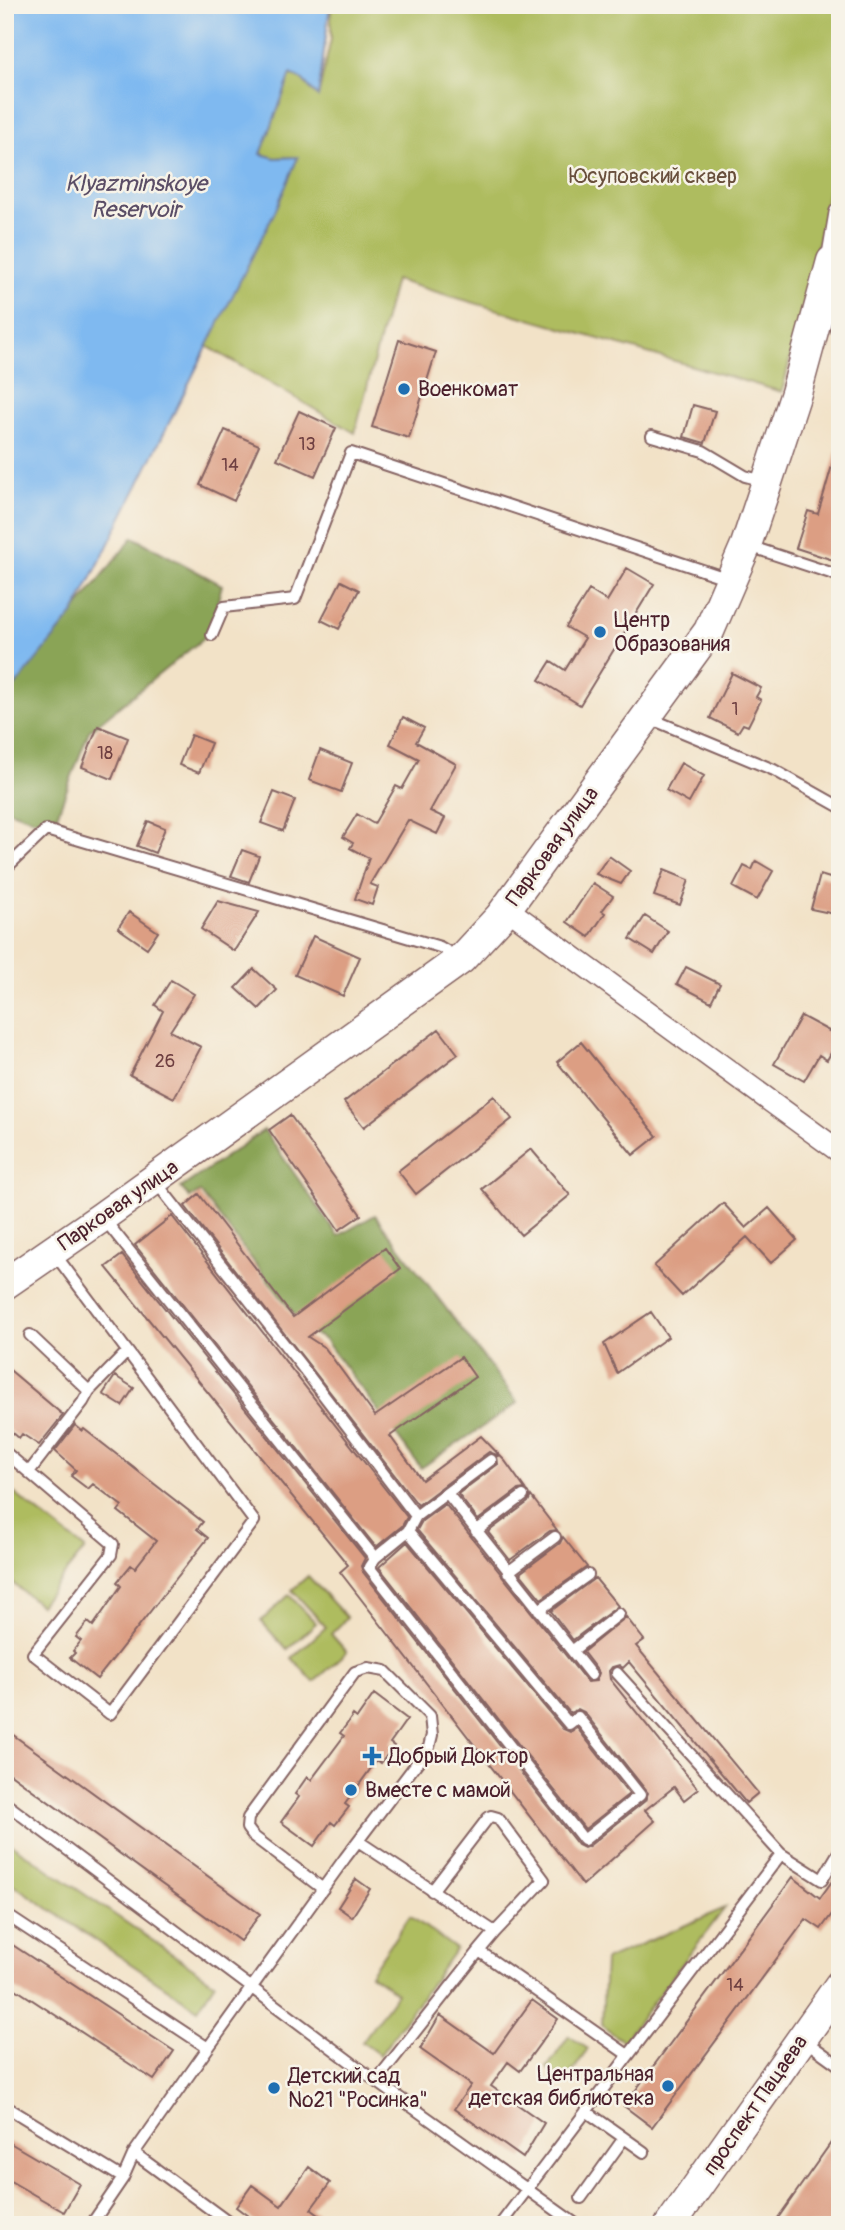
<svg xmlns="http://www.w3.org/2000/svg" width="845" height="2230" font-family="Pangolin,sans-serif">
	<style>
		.green { fill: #aebc5f; stroke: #7c6e45; stroke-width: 2 }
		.forest { fill: #8aa456; stroke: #6a6240; stroke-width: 2 }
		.water { fill: #7fb9f0; stroke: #646c8e; stroke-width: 2 }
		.building { fill: #dc9e83 }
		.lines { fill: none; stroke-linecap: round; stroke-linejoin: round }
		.lane-casing { stroke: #856362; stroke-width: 14 }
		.street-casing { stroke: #856362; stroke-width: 24 }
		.secondary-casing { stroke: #856362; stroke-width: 33 }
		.lane { stroke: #fff; stroke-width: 10 }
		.street { stroke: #fff; stroke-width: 21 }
		.secondary { stroke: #fff; stroke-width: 30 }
		.poi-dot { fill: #1f6fb2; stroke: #f7f3e8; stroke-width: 2.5 }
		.labels { text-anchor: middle; stroke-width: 5; stroke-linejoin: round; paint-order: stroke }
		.number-label { font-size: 18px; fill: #6e3f41 }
		.park-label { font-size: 21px; fill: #684e3b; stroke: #f7f3e8 }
		.poi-label { font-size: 21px; fill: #4a1f2b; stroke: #f7f3e8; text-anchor: start }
		.street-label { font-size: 21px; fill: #4a1f2b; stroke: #f7f3e8 }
		.water-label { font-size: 23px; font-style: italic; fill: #5a4d66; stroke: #f7f3e8 }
	</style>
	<rect width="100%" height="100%" fill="#f7f3e8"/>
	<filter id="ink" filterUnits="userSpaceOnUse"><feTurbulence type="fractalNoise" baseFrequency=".0143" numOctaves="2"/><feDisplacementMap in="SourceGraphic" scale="14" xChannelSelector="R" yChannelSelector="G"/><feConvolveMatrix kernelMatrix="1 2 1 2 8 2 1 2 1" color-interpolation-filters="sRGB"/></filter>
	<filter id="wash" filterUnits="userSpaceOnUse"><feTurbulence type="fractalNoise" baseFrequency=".00686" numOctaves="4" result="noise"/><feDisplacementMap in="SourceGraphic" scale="28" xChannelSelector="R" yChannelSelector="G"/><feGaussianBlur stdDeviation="1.57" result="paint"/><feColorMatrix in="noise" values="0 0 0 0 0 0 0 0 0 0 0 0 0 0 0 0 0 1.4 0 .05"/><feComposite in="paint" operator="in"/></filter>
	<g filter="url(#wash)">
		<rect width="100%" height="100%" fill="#f2e2c7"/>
		<path class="green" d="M331,5H840V126L816,253L782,392L395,280L355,433L207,346L297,157L275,158L261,154L291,74L303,80L318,97L331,39Z
			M5,1486L85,1549L40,1605L5,1577Z
			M308,1576L347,1618L331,1634L347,1652L314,1682L292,1658L326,1627L292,1590Z
			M289,1595L316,1623L287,1650L261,1621Z
			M5,1840L215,1983L198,2009L5,1879Z
			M725,1908L623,2041L602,2026L605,1960Z
			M410,1916L456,1949L380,2055L362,2042L397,1993L370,1974Z
			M569,2036L588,2049L566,2081L547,2068Z"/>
		<path class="forest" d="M133,537L222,585L209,634L89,731L53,826L5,809V699Z
			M264,1130L338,1236L375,1215L518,1403L421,1468L324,1339L307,1331L200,1192L190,1198L181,1188Z"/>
		<path class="water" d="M5,5H330L318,97L303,80L291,74L261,154L275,158L298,157L277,207L74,613L5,699Z"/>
		<g id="blocks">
			<path class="building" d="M399,340L436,352L409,438L372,427Z
				M693,405L715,411L705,443L684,437Z
				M299,411L336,428L315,476L277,459Z
				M225,430L259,445L234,501L200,485Z
				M836,452L840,453V550L836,561L796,548L808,511L818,514Z
				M627,568L654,584L580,705L539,680L551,661L565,670L585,638L566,627L589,590L607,601Z
				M341,581L359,590L339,629L321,620Z
				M732,673L761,688L756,697L761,700L748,726L743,724L738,732L710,718Z
				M403,717L424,728L416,742L456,764L430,811L445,818L437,834L408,820L370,884L378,887L372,905L355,899L369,858L350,848L353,843L343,837L357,814L374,824L396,786L402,789L419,759L390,744Z
				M98,726L128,738L112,779L82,767Z
				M191,735L211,743L199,773L179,765Z
				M320,750L352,763L341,792L309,780Z
				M681,763L704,776L689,803L666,790Z
				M274,792L295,800L283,831L261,823Z
				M148,821L165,828L155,853L137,846Z
				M242,850L259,856L249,882L231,876Z
				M609,856L630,871L621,884L596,874Z
				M756,861L773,871L757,900L733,887L744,866L752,870Z
				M664,870L689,880L680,905L654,896Z
				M820,875L840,881V907L837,906L835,914L811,909Z
				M593,883L613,896L602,911L605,913L589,937L567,922Z
				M218,901L259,912L234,951L201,929Z
				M129,912L158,932L147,948L118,928Z
				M645,916L668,931L654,954L630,939Z
				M313,936L360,957L343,996L295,975Z
				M686,967L720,984L711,1002L677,984Z
				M254,969L277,990L259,1009L236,988Z
				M171,980L194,994L170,1031L201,1047L174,1098L130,1075L163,1011L155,1005Z
				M801,1016L840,1037L827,1060L819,1055L804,1081L774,1064Z
				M439,1029L458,1054L364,1127L344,1102Z
				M581,1042L657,1136L633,1155L557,1062Z
				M494,1096L512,1119L416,1194L398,1171Z
				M290,1115L361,1215L339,1230L269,1130Z
				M531,1149L570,1195L521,1235L482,1189Z
				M199,1194L293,1317L385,1248L400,1269L308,1337L325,1348L375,1416L461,1357L475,1377L390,1436L422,1480L481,1436L505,1461L525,1489L518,1490L478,1520L458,1494L498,1464L497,1455L489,1452L418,1505L185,1206Z
				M723,1203L746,1228L769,1208L797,1240L771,1263L747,1237L682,1296L654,1266Z
				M172,1216L407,1517L402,1526L376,1547L135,1245Z
				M122,1255L365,1558L361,1566L363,1572L578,1845L584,1848L589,1846L645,1801L648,1793L584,1712L578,1709L570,1713L417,1530L422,1521L445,1504L587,1682L596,1681L599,1673L583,1652L626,1617L644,1640L636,1646L758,1793L746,1803L629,1662L623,1668L619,1665L612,1667L609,1671L610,1679L698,1789L684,1800L674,1787L645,1810L655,1821L583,1885L340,1572L348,1565L106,1267Z
				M651,1312L668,1337L617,1373L604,1344Z
				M5,1366L63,1415L39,1445L22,1434L19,1438L5,1426Z
				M115,1376L134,1388L122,1406L103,1394Z
				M75,1425L82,1431L84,1429L203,1522L197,1529L208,1538L97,1679L70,1658L75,1653L73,1651L81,1641L76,1637L88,1622L93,1626L121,1586L117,1582L131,1565L135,1568L156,1541L118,1511L122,1506L93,1484L88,1489L71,1476L76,1470L55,1451Z
				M531,1496L557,1530L550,1531L510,1560L488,1532L528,1502Z
				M563,1537L587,1567L541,1599L520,1573L560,1543Z
				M407,1542L563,1729L570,1732L577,1728L629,1794L585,1829L379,1567Z
				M595,1578L618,1606L573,1640L551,1611Z
				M374,1694L407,1719L390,1743L394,1746L381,1763L377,1760L345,1804L349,1807L335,1825L331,1822L314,1846L281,1822L299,1797L295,1794L307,1777L311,1780L344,1736L340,1733L347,1724L353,1715L357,1718Z
				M5,1729L260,1914L240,1941L5,1770Z
				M840,1870V1903L821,1929L806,1919L652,2127L624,2106L793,1877L820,1898Z
				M356,1879L370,1889L352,1917L338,1907Z
				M5,1940L174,2051L154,2080L5,1982Z
				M532,2000L558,2019L520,2071L508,2062L491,2086L544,2123L523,2158L454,2109L471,2085L420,2049L440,2015L494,2053Z
				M840,2130V2225H773Z
				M5,2140L80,2184L64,2212L5,2178Z
				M309,2167L330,2183L311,2209L332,2225H260L236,2207L252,2185L281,2206Z"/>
		</g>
	</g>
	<g filter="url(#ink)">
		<use href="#blocks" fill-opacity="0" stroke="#856362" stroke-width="2"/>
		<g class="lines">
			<g class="lane-casing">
				<path id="lane" d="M652,436L703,451L745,476L764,481
					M749,546L840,576
					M212,635L224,607L295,599L351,453L729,579
					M649,718L774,770L840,807
					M5,869L46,830L440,947L457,957
					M155,1181L299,1363L416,1516L408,1531
					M104,1219L375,1558L369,1567L584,1840L640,1795L578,1717L569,1724L408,1531L375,1558
					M30,1335L89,1391
					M5,1452L113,1544L111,1555L33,1654L110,1714L254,1521L54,1253
					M29,1472L83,1402L89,1391L126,1353
					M447,1493L591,1675
					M416,1516L491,1460
					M476,1531L523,1496
					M508,1572L555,1537
					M539,1610L588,1575
					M572,1651L619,1614
					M5,1803L376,2081L577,2225
					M358,1841L495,1932L479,1951L628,2055
					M781,1854L822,1880L840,1850
					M432,1891L488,1818L491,1816L498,1818L544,1880L495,1932
					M5,1914L208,2048
					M804,2040L840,2066
					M376,2081L479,1951
					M5,2106L123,2178
					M586,2111L644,2152
					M134,2153L232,2225
					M581,2198L624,2138
					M91,2225L123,2178L134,2153L208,2048L345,1858L429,1747L432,1735L430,1716L385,1671L368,1668L355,1672L248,1818L247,1828L253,1836L323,1889
					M500,2225L781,1854L617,1673"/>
			</g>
			<g class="street-casing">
				<path id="street" d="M832,261L840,213
					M506,908L840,1152"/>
			</g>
			<g class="secondary-casing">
				<path id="secondary" d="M5,1284L102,1217L461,959L500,917L709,631L746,545L767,482L796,393L832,261L840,264
					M670,2225L840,1985"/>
			</g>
			<use href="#lane" class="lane"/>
			<use href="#street" class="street"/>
			<use href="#secondary" class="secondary"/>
		</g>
	</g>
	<g class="poi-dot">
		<circle cx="404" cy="389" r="7"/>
		<circle cx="600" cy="632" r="7"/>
		<path d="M368.5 1745.5h7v7h7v7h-7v7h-7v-7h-7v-7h7z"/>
		<circle cx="351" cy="1790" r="7"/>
		<circle cx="668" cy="2086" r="7"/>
		<circle cx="274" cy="2088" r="7"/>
	</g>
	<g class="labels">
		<g class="number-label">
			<text x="307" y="450">13</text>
			<text x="230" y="471">14</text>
			<text x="735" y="715">1</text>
			<text x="105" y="759">18</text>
			<text x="165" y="1067">26</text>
			<text x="735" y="1991">14</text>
		</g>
		<g class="park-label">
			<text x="653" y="183">Юсуповский сквер</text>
		</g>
		<g class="poi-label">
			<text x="418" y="396">Военкомат</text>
			<text x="614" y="627">Центр<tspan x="614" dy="24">Образования</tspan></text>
			<text x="388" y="1763">Добрый Доктор</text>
			<text x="365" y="1797">Вместе с мамой</text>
			<text x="654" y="2081" text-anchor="end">Центральная<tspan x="654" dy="24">детская библиотека</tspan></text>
			<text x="288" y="2083">Детский сад<tspan x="288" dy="24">№21 "Росинка"</tspan></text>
		</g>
		<g class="street-label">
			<text transform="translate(552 846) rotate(-54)" y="7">Парковая улица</text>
			<text transform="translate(118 1205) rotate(-35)" y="7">Парковая улица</text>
			<text transform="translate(755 2105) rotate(-55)" y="7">проспект Пацаева</text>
		</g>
		<g class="water-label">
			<text x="136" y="191">Klyazminskoye<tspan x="136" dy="26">Reservoir</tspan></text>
		</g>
	</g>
	<rect width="845" height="2230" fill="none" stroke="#f7f3e8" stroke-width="28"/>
</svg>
